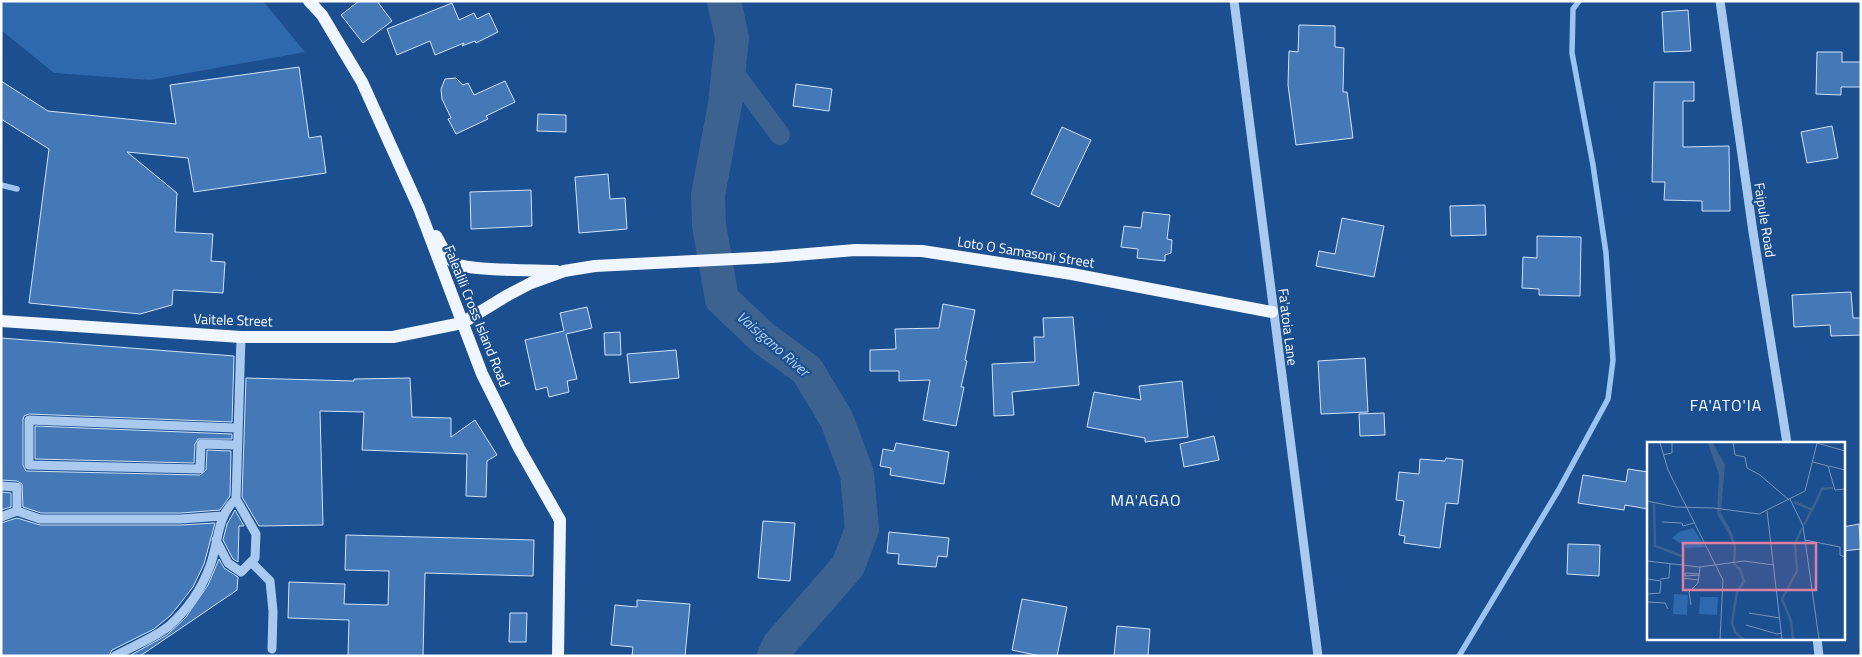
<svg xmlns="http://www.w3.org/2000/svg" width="1862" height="657" font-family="'Titillium Web',sans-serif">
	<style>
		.green { fill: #2e69ad }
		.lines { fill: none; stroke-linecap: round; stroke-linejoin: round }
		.stream { stroke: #9cc4f0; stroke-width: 5.5 }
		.canal { stroke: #3c6290; stroke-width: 20 }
		.river { stroke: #3c6290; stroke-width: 34 }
		.building { fill: #4478b7; stroke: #cfe3fa }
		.minor { stroke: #a9c9ee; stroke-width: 9 }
		.major { stroke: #f0f6ff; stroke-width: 12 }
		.labels { text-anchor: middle; stroke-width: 4.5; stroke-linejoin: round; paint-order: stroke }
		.street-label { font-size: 14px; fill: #fff; stroke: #1b4f8f }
		.water-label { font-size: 15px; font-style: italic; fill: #b5d3f5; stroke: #1b4f8f }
		.quarter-label { font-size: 16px; letter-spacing: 1px; fill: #fff; stroke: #1b4f8f }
		.inset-river { fill: none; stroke: #3c6290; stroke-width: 2.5 }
		.inset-road { fill: none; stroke: #7695bc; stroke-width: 1 }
		.view { fill: #dd80a5; fill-opacity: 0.15; stroke: #dd80a5; stroke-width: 2.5 }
		.inset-edge { fill: none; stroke: #fff; stroke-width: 2.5 }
	</style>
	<rect width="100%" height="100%" fill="#1b4f8f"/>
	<path class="green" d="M1,1H263L305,52L150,80L54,73L1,30Z"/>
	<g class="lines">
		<path class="stream" d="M1,185L17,189
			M1459,656L1558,491L1608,399L1613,360L1606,253L1593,165L1572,53L1573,9L1579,1"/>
		<path class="canal" d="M729,66L780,135"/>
		<path class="river" d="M724,1L732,38L725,104L708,195L709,225L722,299L763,338L807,370L837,420L857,474L862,529L848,566L779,645L774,656"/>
	</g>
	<path class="building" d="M359,1H377L392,21L363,43L341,15Z
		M452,3L459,20L474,13L477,19L489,13L498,32L476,43L475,41L462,46L464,43L435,55L430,41L397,55L387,29Z
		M1688,10L1691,51L1664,52L1662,12Z
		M1299,25L1335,26V47L1344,48L1343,92H1347L1353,138L1296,145L1288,85L1289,51L1298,52Z
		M1817,52H1842V62H1861V87H1841V95L1816,94Z
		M299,67L309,138L321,136L326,173L194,192L188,158L127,152L177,193L175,232L213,234L211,261L225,262L223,293L173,290L172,305L140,314L29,303L49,149L1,119V81L48,111L176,124L170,85Z
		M456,78L463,85L468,83L474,95L505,81L515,102L486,116L488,119L456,134L448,119L451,118L442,99L441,89L445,79Z
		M1654,82H1694V101H1683V147L1729,146L1730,211H1702V201L1664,200L1665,182H1652Z
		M796,84L832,89L829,111L793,106Z
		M538,114L566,115V132L537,131Z
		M1832,126L1838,158L1807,163L1801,132Z
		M1062,127L1091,140L1059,207L1031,194Z
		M608,174L610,199L625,198L627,229L579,233L575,177Z
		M531,190L532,226L471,229L470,192Z
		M1485,205L1486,235L1451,236L1450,206Z
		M1143,212L1170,215L1167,239L1172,240L1171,253L1165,255V261L1137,258L1138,249L1121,247L1124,226L1141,228Z
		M1342,218L1384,226L1374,277L1316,266L1319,251L1335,254Z
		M1537,236L1581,237L1580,296L1539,295V289L1522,288L1523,257L1537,258Z
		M1851,292L1853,318H1861V335L1831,336L1830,325L1794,327L1792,295Z
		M943,304L975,310L965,360L967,361L961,387H964L956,426L923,420L930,380L899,381V371H870V350L896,349L895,329L939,328Z
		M587,307L592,328L566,334L577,379L567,381L569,392L549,397L547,387L536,390L525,340L564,331L560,313Z
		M1073,317L1079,385L1012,392L1014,415L994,416L992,364L1035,362L1034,337H1044L1043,318Z
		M620,332L621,355H605L604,333Z
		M1,338L234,356L232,422L29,414L24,416L23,420V465L26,471L200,475L206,470L207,450L231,451L230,496L220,510L181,513H41L23,507L22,484L17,481L1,480Z
		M676,350L679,378L630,383L627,354Z
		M1365,358L1368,412L1321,414L1318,361Z
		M246,378L354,381V379L410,378L412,417L451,418V437L475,420L497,455L487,461L486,497L466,496L467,454L362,450L364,412L320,411L323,525L259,526L242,497Z
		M1182,381L1188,437L1145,442V438L1087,427L1094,392L1141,400L1139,386Z
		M1384,413L1385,435L1360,436L1359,414Z
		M35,426L232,434V439H198L195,444L194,463L35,459Z
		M1214,436L1219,460L1184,467L1180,444Z
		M896,443L949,452L944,484L890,475L891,468L880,466L883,449L894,451Z
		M1446,458L1463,460L1458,504L1446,503L1440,548L1404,543L1405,536L1399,535L1404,501L1396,500L1399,472L1419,474L1420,459L1445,461Z
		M1628,469L1648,472V509L1625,505L1624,510L1578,503L1583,475L1626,482Z
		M1,492L11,493V507L1,510Z
		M235,510L244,526H239L238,562L233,559L223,540L227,524Z
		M17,518L40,525H181L215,523L204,564L193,587L171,615L154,629L112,650L109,656H1V523Z
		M763,521L795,523L790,581L758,578Z
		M1859,524L1861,549L1843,551V527Z
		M889,532L949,538L947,557L938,556L936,567L898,564L899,554L887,553Z
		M346,535L534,540L533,576L425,573L423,656H348L349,620L288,618L289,582L345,584L344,604L388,605L389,571L345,570Z
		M1568,544L1600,545L1599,576L1567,574Z
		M219,559L224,568L238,577L237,590L140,656H129L167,635L186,617L208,585Z
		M1022,599L1067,607L1057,656H1040L1012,650Z
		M637,600L690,604L685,656H632L633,647L611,645L615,605L637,607Z
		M510,613H527L526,642H509Z
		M1117,626L1150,629L1148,656H1114Z"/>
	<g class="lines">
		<path class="minor" d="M1234,1L1318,656
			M1720,1L1753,232L1787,443
			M236,428L29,420V465L200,469L201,444L236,445
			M1,486L17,487V511
			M1,517L17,511L40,519H181L222,516
			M216,540L228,563L241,572L255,558L256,534L236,499
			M251,562L270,581L273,611L272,649
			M1817,638L1819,656
			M115,656C131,647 156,637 169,626C187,610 202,588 210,566C219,542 216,517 236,499L241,337"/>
		<path class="major" d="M309,1L322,15L362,82L419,208L482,374L519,448L560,520L558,656
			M436,236C441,244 447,259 456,264C472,271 536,270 556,271
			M1,321L241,337H393L462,323L508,295L531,283L564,271L595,266L772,257L855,250L922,251L1072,274L1272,312"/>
	</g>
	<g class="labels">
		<g class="street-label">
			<text transform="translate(1765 220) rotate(81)" y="5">Faipule Road</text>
			<text transform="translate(1026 252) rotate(9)" y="5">Loto O Samasoni Street</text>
			<text transform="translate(477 316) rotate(68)" y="5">Falealili Cross Island Road</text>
			<text transform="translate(233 320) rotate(2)" y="5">Vaitele Street</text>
			<text transform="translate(1288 327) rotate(83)" y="5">Fa'atoia Lane</text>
		</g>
		<g class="water-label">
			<text transform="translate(773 344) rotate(41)" y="5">Vaisigano River</text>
		</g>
		<g class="quarter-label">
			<text x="1726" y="411">FA'ATO'IA</text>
			<text x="1146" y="506">MA'AGAO</text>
		</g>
	</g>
	<g transform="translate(1647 442)">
		<rect width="198" height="198" fill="#1b4f8f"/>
		<path d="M46,86L58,105L40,106L25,96L32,90ZM27,152L41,153L40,173L26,172ZM53,155H71L70,173L52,172Z" fill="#2e69ad"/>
		<path d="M61,1H66L78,23L74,71L87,95L84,96L70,72L72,33Z" fill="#3c6290"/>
		<path class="inset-river" d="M147,60L165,68L175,47L186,46M7,62L8,104L37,115M157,83L164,69M83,92L88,104L87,122L93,127L97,139L90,150L85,181L88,190L96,197M146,197L144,179L135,157L150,129L148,102L155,86"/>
		<path class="inset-road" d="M13,1L21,28L76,138L73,197M86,1L88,13L98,15L100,26L113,33L142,58M170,1L198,9M16,13L25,11V1M166,20L181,24L188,48L198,47M182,24L198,28M143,57L156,84L172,197M0,59L29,65L67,66L112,72L158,49L170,1M120,69L135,197M15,80L35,81L36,84L47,81M158,98L193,105V113L198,115M0,119L53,125L97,119L127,123M52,132L38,131V134L53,133M0,137L14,139L13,151L0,152M13,137L22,136L23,122M37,137L35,136L52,138M0,160L18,161L21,167M44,163L42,150L51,141L53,125M102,171L133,176M99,183L130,192L135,191"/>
		<path class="view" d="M36,101H169V148H36Z"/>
		<rect width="198" height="198" class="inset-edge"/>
	</g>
	<rect width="1862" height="657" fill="none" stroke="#ffffff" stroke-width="5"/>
</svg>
